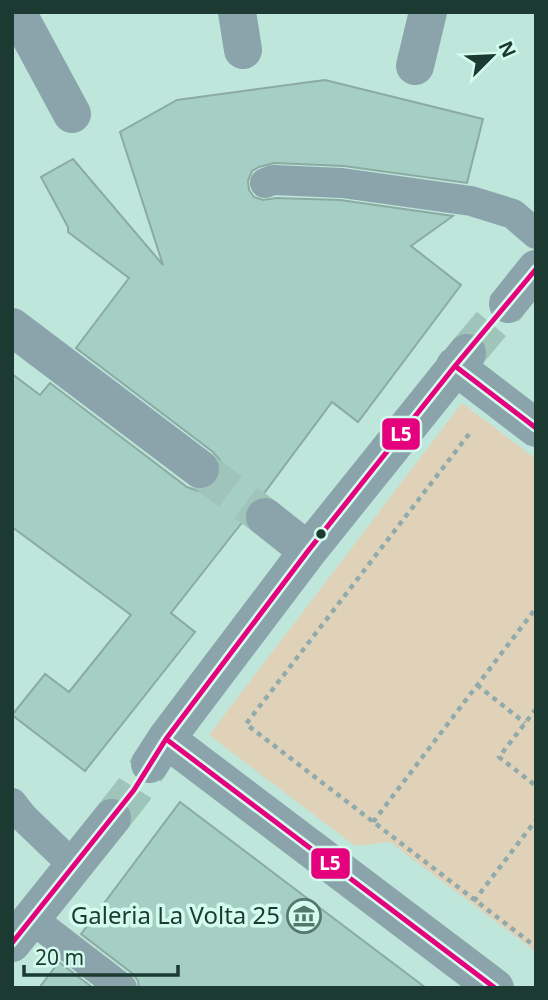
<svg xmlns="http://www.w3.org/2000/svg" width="548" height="1000" font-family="'Noto Sans',sans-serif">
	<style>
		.park { fill: #e0d2b9 }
		.building { fill: #a5cfc4; stroke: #8baba2; stroke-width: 2 }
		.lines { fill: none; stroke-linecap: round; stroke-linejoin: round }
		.minor-tunnel { stroke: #9fc4b9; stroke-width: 38; stroke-dasharray: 38 19; stroke-linecap: butt }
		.path { stroke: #91aaab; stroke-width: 4.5; stroke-dasharray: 5 5; stroke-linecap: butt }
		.service { stroke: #8ba4ac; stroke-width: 30 }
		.pedestrian { stroke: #8ba4ac; stroke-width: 38 }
		.minor { stroke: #8ba4ac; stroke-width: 38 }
		.bus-1-casing { stroke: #d3fcef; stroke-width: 10 }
		.bus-1 { stroke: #e5007d; stroke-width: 5 }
		.bus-dot { fill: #1d3a32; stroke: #d3fcef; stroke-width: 2.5 }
		.labels { text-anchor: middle; stroke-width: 7; stroke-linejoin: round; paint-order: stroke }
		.poi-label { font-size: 24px; fill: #1d3a32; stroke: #d3fcef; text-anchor: end }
		.line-badge { stroke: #d3fcef; stroke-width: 2.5 }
		.badge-label { font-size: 19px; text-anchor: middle; font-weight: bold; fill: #fff }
	</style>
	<rect width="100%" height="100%" fill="#bfe6db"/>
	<path class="park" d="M462,403L536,459V952L390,842L355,846L209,735Z"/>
	<path class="building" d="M325,80L483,119L467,183L344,166L274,163L259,167L252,171L248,181L249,190L254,197L263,200L276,198L340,200L453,216L411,246L461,285L358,422L332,402L262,496L256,497L247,504L244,513V520L171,613L195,632L85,771L12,715L45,674L69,692L131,615L12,527V374L40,395L50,383L187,487L198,491L209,489L218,482L222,471L220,460L213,452L76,348L129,278L68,232V227L41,177L73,159L163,265L120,132L177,100Z
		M180,802L324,911L426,988H139L138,981L133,974L81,934Z
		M59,962L93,988H39Z"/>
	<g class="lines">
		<path class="minor-tunnel" d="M467,353L508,304
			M200,469L265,517
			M112,818L134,790L150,764"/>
		<path class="path" d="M469,434L246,724L536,947
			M477,685L525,723
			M536,709L499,757L536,786
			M373,822L536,608
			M474,901L536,820"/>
		<path class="service" d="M265,183L273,180L342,183L471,201L513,214L536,234
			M12,803L23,817L74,866
			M32,919L122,988"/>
		<path class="pedestrian" d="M17,12L72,114
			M237,12L243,50
			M415,66L428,12"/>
		<path class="minor" d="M508,304L536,269
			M12,327L200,469
			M455,366L536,428
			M265,517L308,551
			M166,739L495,988
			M150,764L166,739L308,551L467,353
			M12,943L112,818"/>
		<g class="bus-1-casing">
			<path id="bus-1" d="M455,366L536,428
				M166,739L495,988
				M12,943L134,790L166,739L308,551L455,366L536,269"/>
		</g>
		<use href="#bus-1" class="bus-1"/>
	</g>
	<defs>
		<g id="museum-ring" transform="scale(1.75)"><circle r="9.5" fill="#d3fcef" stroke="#56766d" stroke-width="1.5"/><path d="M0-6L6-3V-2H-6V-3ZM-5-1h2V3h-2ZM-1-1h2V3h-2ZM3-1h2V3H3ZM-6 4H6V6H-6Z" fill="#56766d"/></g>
	</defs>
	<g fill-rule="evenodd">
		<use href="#museum-ring" x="304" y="916"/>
	</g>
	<circle class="bus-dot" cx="321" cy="534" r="6"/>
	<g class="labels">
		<g class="poi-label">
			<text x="280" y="924">Galeria La Volta 25</text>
		</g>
	</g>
	<g class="line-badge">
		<rect x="381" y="417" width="40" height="34" rx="7" fill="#e5007d"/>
		<rect x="310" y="847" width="41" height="33" rx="7" fill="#e5007d"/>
	</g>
	<g class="badge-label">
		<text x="401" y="441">L5</text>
		<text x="330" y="870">L5</text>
	</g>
	<rect width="548" height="1000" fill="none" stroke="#1d3a32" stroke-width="28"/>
	<g transform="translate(492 56) rotate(66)" stroke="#d3fcef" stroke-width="5" paint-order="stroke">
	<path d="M0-5L12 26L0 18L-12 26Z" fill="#1d3a32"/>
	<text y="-10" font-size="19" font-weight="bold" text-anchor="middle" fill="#1d3a32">N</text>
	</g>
	<path d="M24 965v10h154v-10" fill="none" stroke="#1d3a32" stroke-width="3.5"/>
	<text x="35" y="965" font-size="21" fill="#1d3a32" stroke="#d3fcef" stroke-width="5" paint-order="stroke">20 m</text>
</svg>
